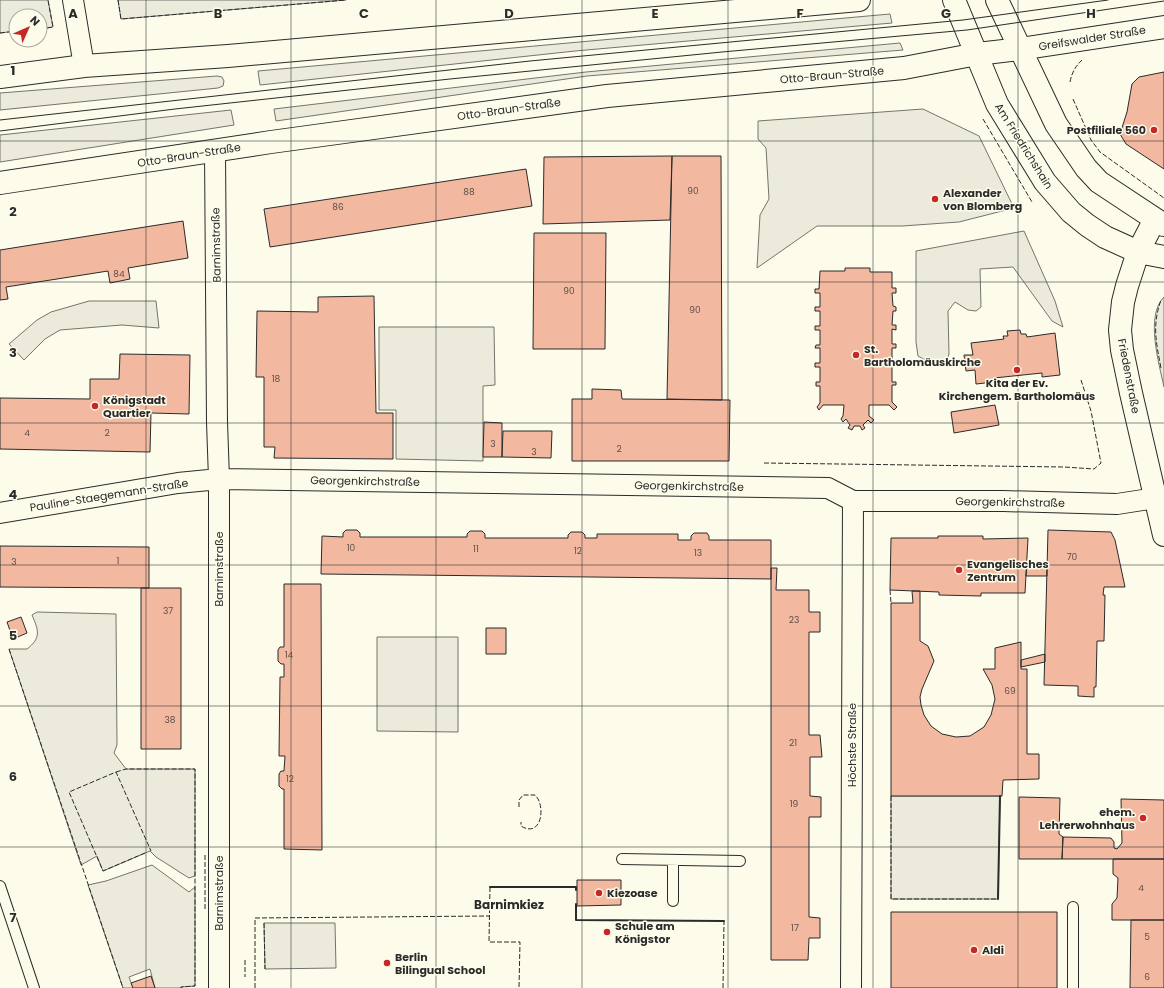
<svg xmlns="http://www.w3.org/2000/svg" width="1164" height="988" font-family="Poppins,sans-serif">
	<style>
		.green { fill: #ecebdb; stroke: #74746e }
		.building { fill: #f2b8a0; stroke: #2b2b2b }
		.lines { fill: none; stroke-linecap: round; stroke-linejoin: round }
		.lane-casing { stroke: #2b2b2b; stroke-width: 12 }
		.street-casing { stroke: #2b2b2b; stroke-width: 22 }
		.secondary-casing { stroke: #2b2b2b; stroke-width: 24 }
		.primary-casing { stroke: #2b2b2b; stroke-width: 24 }
		.lane { stroke: #fdfbea; stroke-width: 10 }
		.street { stroke: #fdfbea; stroke-width: 20 }
		.secondary { stroke: #fdfbea; stroke-width: 22 }
		.primary { stroke: #fdfbea; stroke-width: 22 }
		.tram { stroke: #2b2b2b; stroke-width: 1 }
		.fence { stroke: #2b2b2b; stroke-width: 1; stroke-dasharray: 5 2; stroke-linecap: butt }
		.wall { stroke: #2b2b2b; stroke-width: 2 }
		.grid { fill: none; stroke: #2b2b2b; stroke-width: 1; stroke-opacity: 0.55 }
		.poi-dot { fill: #c62828; stroke: #fdfbea; stroke-width: 1.5 }
		.labels { text-anchor: middle; stroke-width: 3; stroke-linejoin: round; paint-order: stroke }
		.number-label { font-size: 9px; fill: #5d4e48 }
		.street-label { font-size: 11px; fill: #2b2b2b; stroke: #fdfbea }
		.poi-label { font-size: 11px; font-weight: bold; fill: #2b2b2b; stroke: #fdfbea; text-anchor: start }
		.neighbourhood-label { font-size: 12px; font-weight: bold; fill: #2b2b2b; stroke: #fdfbea }
		.grid-label { font-size: 13px; text-anchor: middle; font-weight: bold; fill: #2b2b2b; stroke: #fdfbea; stroke-width: 3; stroke-linejoin: round; paint-order: stroke }
	</style>
	<rect width="100%" height="100%" fill="#fdfbea"/>
	<path class="green" d="M0,0H48L53,27L40,29V16H16V31L0,33Z
		M118,0H346L121,19Z
		M890,14L892,23L575,51L260,85L258,71Z
		M900,43L903,50L587,76L276,121L274,109L586,72Z
		M217,76L222,77L224,81L223,86L218,88L0,110V93Z
		M923,109L979,136L1014,208L959,222L902,226H817L757,268L760,215L769,199L766,148L758,139V121Z
		M231,110L234,125L0,162V135Z
		M1024,231L1055,301L1063,327L1052,321L1013,267L980,269L981,307L976,311L968,310L955,302L948,311L949,354L946,363L932,364L918,356L916,342V251Z
		M1164,297V387C1159,363 1145,316 1164,297Z
		M89,301H156L159,328L122,325L60,330L45,339L24,360L9,344L37,320L51,312Z
		M379,327H494L495,385L483,386V461L396,459V410H379Z
		M37,612L116,614L117,745L114,753L126,769H195V876L189,878L156,857L150,851L103,871L97,856L81,865L9,649H27C41,638 39,631 32,615Z
		M377,637H458V732L377,731Z
		M891,796H1000L998,899H891Z
		M152,865L189,892L195,887V986L181,987V988H155L150,969L129,977L133,988H123L88,885L106,881Z
		M264,923H335L336,968L265,969Z"/>
	<path class="building" d="M1164,72V169L1126,144L1120,134L1127,112L1132,84L1139,77Z
		M672,156H721L722,400L667,399Z
		M672,156L670,220L543,224L544,157Z
		M526,169L532,206L270,247L264,209Z
		M183,221L188,258L128,268L130,279L110,283L108,271L6,287L8,299L0,300V250Z
		M534,233H606L605,349H533Z
		M845,268H870V272H892V288H896V293H892L893,306L896,307V311H893L892,325H896V330L892,329V344H896V348H892V362H896V366H892V382H896V385H892V402L897,407L894,410L889,405H869V416L874,420L871,423L868,420L863,425L865,428L862,430L860,426H854L852,430L848,428L850,425L846,419L843,422L841,419L843,416L844,405H823L819,410L817,407L820,403V386H816V382H820V367H815V363H820V348H815L816,345H820V330H815V326H820V311H815V307H820V293H815V289H819L820,271H845Z
		M374,296L376,413H393V459L274,458L275,447H264V377H256L257,311L318,312V297Z
		M1020,330L1021,334H1026L1027,337L1055,333L1060,375L1042,377V373L994,378V382L976,384L975,370L966,371L964,355H973L971,343L1004,339L1003,336H1008L1007,331Z
		M120,354L190,355L189,414L151,413L150,452L0,449V398L90,399V379H119Z
		M592,389L621,390L622,399L730,400L729,461H572V399H592Z
		M995,405L999,425L954,433L951,412Z
		M484,422L502,423V457H483Z
		M503,431H552L551,458L502,457Z
		M346,530H357L360,533V537H467V534L470,531H482L485,534V538H568V535L571,532H582L585,535V538H597V534H678V540H691V536L694,533H707L709,536V540H771V579L321,574L322,536L343,537V533Z
		M1048,530L1111,532L1115,540L1125,587H1104L1103,595H1105L1104,641H1097L1096,687H1094V697L1078,696V686L1044,685Z
		M938,536H983V539L1028,538L1025,593H981V596L939,595V592L890,590L891,538H938Z
		M0,546L149,547V588L0,587Z
		M1027,564H1047V576H1026Z
		M771,568H777L776,590H809V612H820V632H809V735H820L822,757H810V796L821,797V817H809V917L820,918V938H809L808,960H771Z
		M284,584H321L322,850L284,849V789H282L279,786V774L281,771H284L285,756H279L280,677H284V664H281L278,661V650L280,647H284Z
		M141,588H181V749H141Z
		M912,591H920V641L928,646L934,661L922,689L920,697L921,705L924,715L931,726L942,734L956,737L970,736L984,727L991,715L995,699L992,685L983,669H995V648L1021,642V669H1027V754H1039V779L1003,780L1002,796H891V603H913Z
		M21,617L27,633L13,639L7,622Z
		M486,628H506V654H486Z
		M1045,654V662L1021,667V660Z
		M1019,797L1060,798L1059,834L1063,837L1062,859H1019Z
		M1121,799L1164,800V859H1062L1063,837L1111,838L1114,842V848L1117,849L1122,843Z
		M1113,859H1164V920H1112V904L1117,898L1118,878L1113,874Z
		M577,880H621V905L577,906Z
		M891,912H1057V988H891Z
		M1131,920H1164V988H1130Z
		M151,976L155,988H133L131,983Z"/>
	<g class="lines">
		<g class="lane-casing">
			<path id="lane" d="M622,859L740,861
				M0,886L34,988
				M673,901V860
				M1073,988V907"/>
		</g>
		<g class="street-casing">
			<path id="street" d="M73,0L84,66
				M215,151L217,422L219,479V988
				M0,513L178,483L219,479L828,488L853,501H1003L1117,504L1156,498
				M851,988L853,501"/>
		</g>
		<g class="secondary-casing">
			<path id="secondary" d="M954,0L997,104L1045,182L1071,212L1087,225L1105,237L1138,252L1164,257
				M997,0L1056,124L1086,168L1099,182L1164,225
				M1155,219L1138,252L1127,286L1123,302L1120,330L1122,350L1131,393L1164,535"/>
		</g>
		<g class="primary-casing">
			<path id="primary" d="M0,77L84,66L228,56L859,0
				M0,183L271,142L607,96L904,68L977,54L1020,49L1164,27"/>
		</g>
		<use href="#lane" class="lane"/>
		<use href="#street" class="street"/>
		<use href="#secondary" class="secondary"/>
		<use href="#primary" class="primary"/>
		<path class="tram" d="M0,120L530,61L963,20L1108,0
			M0,131L175,109L450,79L722,52L967,30L1164,1"/>
		<path class="fence" d="M118,0L121,19L346,0
			M40,29L53,27L48,0
			M0,33L16,31
			M1070,82C1072,72 1075,67 1082,60
			M1073,99L1091,140L1100,152L1164,198
			M983,119L1032,202
			M1161,368C1156,342 1152,325 1161,300
			M764,463L1064,467L1094,469L1101,463L1091,411L1081,380
			M890,590L891,603
			M9,649L123,988
			M116,772L126,769H195V986L181,987V988
			M891,796V899H998
			M519,807V800L523,795H535C546,805 542,839 521,826V822
			M145,853L103,871L69,792L116,772L151,851
			M490,887L489,942H520L519,988
			M205,909V853
			M264,923L265,969
			M245,960V977
			M255,988V918L489,916
			M723,988L724,921"/>
		<path class="wall" d="M490,887H576V890
			M998,899L1000,796
			M576,904V920L724,921"/>
	</g>
	<path class="grid" d="M146,0V988M291,0V988M436,0V988M582,0V988M728,0V988M873,0V988M1018,0V988M0,141H1164M0,282H1164M0,423H1164M0,565H1164M0,706H1164M0,847H1164"/>
	<g class="poi-dot">
		<circle cx="1154" cy="130" r="4"/>
		<circle cx="935" cy="199" r="4"/>
		<circle cx="856" cy="355" r="4"/>
		<circle cx="1017" cy="370" r="4"/>
		<circle cx="95" cy="406" r="4"/>
		<circle cx="959" cy="570" r="4"/>
		<circle cx="1143" cy="818" r="4"/>
		<circle cx="599" cy="893" r="4"/>
		<circle cx="607" cy="932" r="4"/>
		<circle cx="974" cy="950" r="4"/>
		<circle cx="387" cy="963" r="4"/>
	</g>
	<g class="labels">
		<g class="number-label">
			<text x="693" y="194">90</text>
			<text x="469" y="195">88</text>
			<text x="338" y="210">86</text>
			<text x="119" y="277">84</text>
			<text x="569" y="294">90</text>
			<text x="695" y="313">90</text>
			<text x="276" y="382">18</text>
			<text x="27" y="436">4</text>
			<text x="107" y="436">2</text>
			<text x="493" y="447">3</text>
			<text x="619" y="452">2</text>
			<text x="534" y="455">3</text>
			<text x="351" y="551">10</text>
			<text x="476" y="552">11</text>
			<text x="578" y="554">12</text>
			<text x="698" y="556">13</text>
			<text x="1072" y="560">70</text>
			<text x="118" y="564">1</text>
			<text x="14" y="565">3</text>
			<text x="168" y="614">37</text>
			<text x="794" y="623">23</text>
			<text x="289" y="658">14</text>
			<text x="1010" y="694">69</text>
			<text x="170" y="723">38</text>
			<text x="793" y="746">21</text>
			<text x="290" y="782">12</text>
			<text x="794" y="807">19</text>
			<text x="1141" y="891">4</text>
			<text x="795" y="931">17</text>
			<text x="1147" y="940">5</text>
			<text x="1147" y="980">6</text>
		</g>
		<g class="street-label">
			<text transform="translate(1092 38) rotate(-9)" y="4">Greifswalder Straße</text>
			<text transform="translate(832 75) rotate(-5)" y="4">Otto-Braun-Straße</text>
			<text transform="translate(509 109) rotate(-8)" y="4">Otto-Braun-Straße</text>
			<text transform="translate(1024 146) rotate(58)" y="4">Am Friedrichshain</text>
			<text transform="translate(189 155) rotate(-9)" y="4">Otto-Braun-Straße</text>
			<text transform="translate(216 245) rotate(-91)" y="4">Barnimstraße</text>
			<text transform="translate(1129 376) rotate(79)" y="4">Friedenstraße</text>
			<text transform="translate(365 481) rotate(1)" y="4">Georgenkirchstraße</text>
			<text transform="translate(689 486) rotate(1)" y="4">Georgenkirchstraße</text>
			<text transform="translate(109 495) rotate(-9)" y="4">Pauline-Staegemann-Straße</text>
			<text transform="translate(1010 502) rotate(1)" y="4">Georgenkirchstraße</text>
			<text transform="translate(219 569) rotate(-90)" y="4">Barnimstraße</text>
			<text transform="translate(852 745) rotate(-90)" y="4">Höchste Straße</text>
			<text transform="translate(219 893) rotate(-90)" y="4">Barnimstraße</text>
		</g>
		<g class="poi-label">
			<text x="1146" y="134" text-anchor="end">Postfiliale 560</text>
			<text x="943" y="197">Alexander<tspan x="943" dy="13">von Blomberg</tspan></text>
			<text x="864" y="353">St.<tspan x="864" dy="13">Bartholomäuskirche</tspan></text>
			<text x="1017" y="387" text-anchor="middle">Kita der Ev.<tspan x="1017" dy="13">Kirchengem. Bartholomäus</tspan></text>
			<text x="103" y="404">Königstadt<tspan x="103" dy="13">Quartier</tspan></text>
			<text x="967" y="568">Evangelisches<tspan x="967" dy="13">Zentrum</tspan></text>
			<text x="1135" y="816" text-anchor="end">ehem.<tspan x="1135" dy="13">Lehrerwohnhaus</tspan></text>
			<text x="607" y="897">Kiezoase</text>
			<text x="615" y="930">Schule am<tspan x="615" dy="13">Königstor</tspan></text>
			<text x="982" y="954">Aldi</text>
			<text x="395" y="961">Berlin<tspan x="395" dy="13">Bilingual School</tspan></text>
		</g>
		<g class="neighbourhood-label">
			<text x="509" y="909">Barnimkiez</text>
		</g>
	</g>
	<g class="grid-label">
		<text x="73" y="18">A</text>
		<text x="218" y="18">B</text>
		<text x="364" y="18">C</text>
		<text x="509" y="18">D</text>
		<text x="655" y="18">E</text>
		<text x="800" y="18">F</text>
		<text x="946" y="18">G</text>
		<text x="1091" y="18">H</text>
		<text x="13" y="75">1</text>
		<text x="13" y="216">2</text>
		<text x="13" y="357">3</text>
		<text x="13" y="499">4</text>
		<text x="13" y="640">5</text>
		<text x="13" y="781">6</text>
		<text x="13" y="922">7</text>
	</g>
	<g transform="translate(28 28) rotate(45)"><circle r="19" fill="#fdfbea" stroke="#a9a89e"/>
	<path d="M0-3L7 15L0 10L-7 15Z" fill="#c62828"/>
	<text y="-6" font-size="11" font-weight="bold" text-anchor="middle" fill="#2b2b2b">N</text>
	</g>
</svg>
